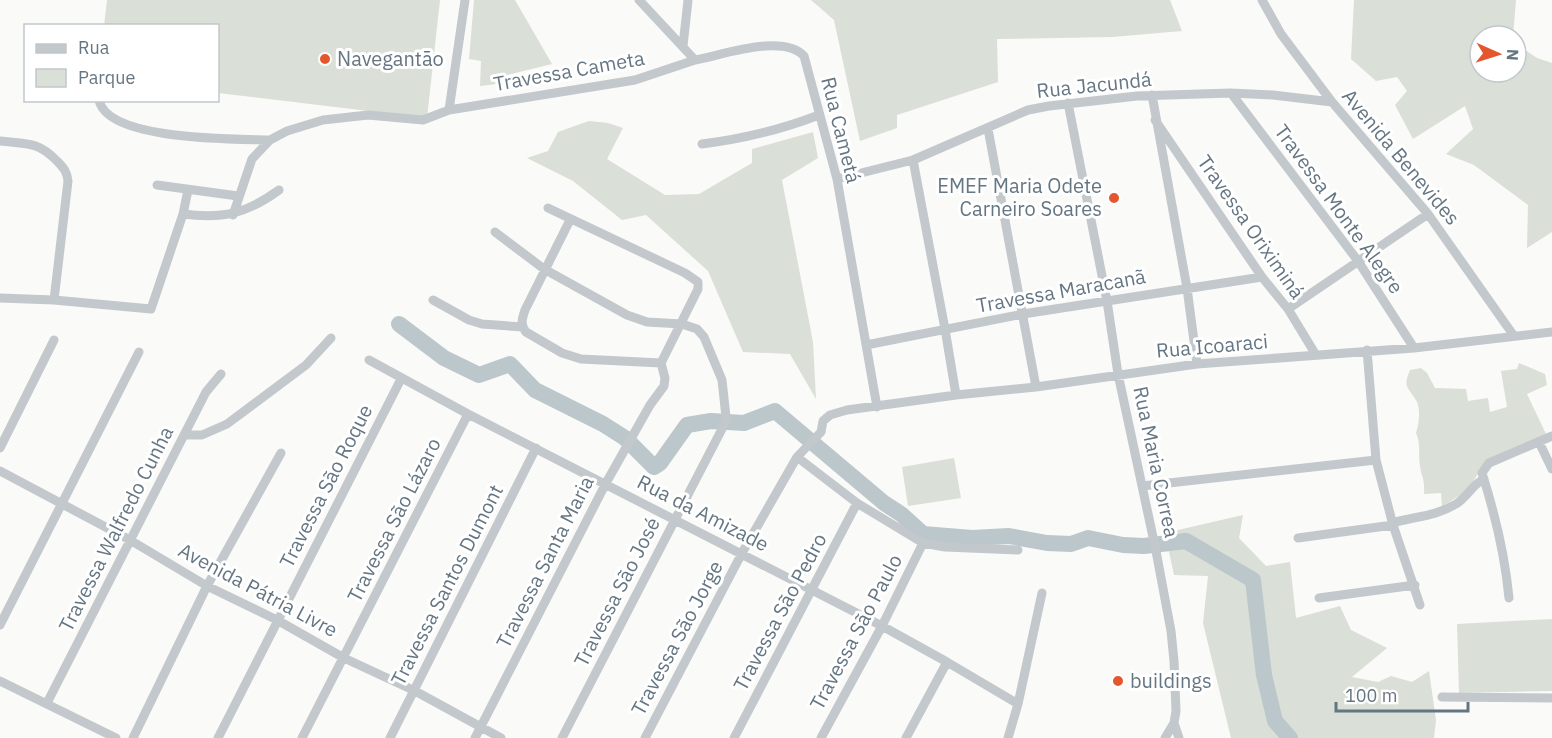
<svg xmlns="http://www.w3.org/2000/svg" width="1552" height="738" font-family="'IBM Plex Sans',sans-serif">
	<style>
		.green { fill: #dadfd7 }
		.lines { fill: none; stroke-linecap: round; stroke-linejoin: round }
		.river { stroke: #bbc7cb; stroke-width: 16 }
		.minor { stroke: #c3c8cc; stroke-width: 9 }
		.poi-dot { fill: #e4572e; stroke: #fff; stroke-width: 2 }
		.labels { text-anchor: middle; stroke-width: 6; stroke-linejoin: round; paint-order: stroke }
		.poi-label { font-size: 20px; fill: #657683; stroke: #fff; text-anchor: start }
		.street-label { font-size: 20px; fill: #657683; stroke: #fff }
	</style>
	<rect width="100%" height="100%" fill="#fafaf8"/>
	<path class="green" d="M107,0H440L427,118L218,93V26H104Z
		M474,0H515L552,64L507,75L506,83L480,86L481,61L469,59Z
		M811,0H1170L1182,31L1112,37L997,39L998,82L897,115V128L860,141L834,20Z
		M1354,0H1516L1513,36H1480V72H1516V44L1537,58L1552,63V232L1527,248L1528,205L1474,165L1446,154L1473,129L1465,106L1413,139L1395,105L1407,91L1397,77L1376,81L1351,59Z
		M589,121L608,123L623,128L607,159L665,195L699,194L752,163V149L813,132L818,158L782,180L813,342L816,399L790,354L743,352L708,271L646,215L622,220L573,181L527,158L548,151L558,132Z
		M1519,363L1545,374L1547,385L1527,394L1546,434L1484,463L1469,489L1442,507L1441,493L1424,494C1425,479 1422,479 1420,466C1418,454 1421,443 1416,433C1419,424 1421,408 1416,400C1407,386 1403,387 1410,370L1421,368L1427,373L1435,388L1466,389L1468,401L1488,398L1490,412L1507,407L1501,371L1517,369Z
		M954,458L961,498L908,506L902,467Z
		M1243,515L1239,538L1266,566L1290,562L1296,618L1340,606L1351,630L1387,648L1352,677L1378,682L1391,676L1412,682L1429,671L1436,720L1434,738H1231L1203,623L1208,576L1174,575L1165,533Z
		M1552,619V691L1459,693L1457,624Z"/>
	<g class="lines">
		<path class="river" d="M399,324L444,358L479,375L510,364L535,390L603,424L625,438L654,467L660,463L687,425L711,421L744,423L775,411L884,503L901,514L923,534L972,538L1009,536L1047,543L1071,544L1088,538L1123,545L1144,546L1186,541L1253,580L1264,675L1275,721L1290,738"/>
		<path class="minor" d="M639,0L695,60C723,55 783,33 804,56L837,179L877,407
			M1262,0L1281,34L1332,102L1428,214L1514,336
			M683,46L688,0
			M1231,93L1358,261L1414,348
			M1152,95L1187,288L1197,364
			M99,100C107,141 236,139 270,140
			M1068,103L1107,301L1118,374L1156,551L1171,631L1174,661L1176,711L1174,723L1165,738
			M449,110L465,0
			M1155,120L1262,277L1288,309L1316,355
			M988,129L1036,387
			M0,141C26,144 38,141 57,161C64,168 67,172 68,181L54,300
			M702,144C743,139 780,130 819,115
			M913,160L945,329L956,395
			M837,179L913,160L1028,110L1049,106L1137,96L1231,93L1273,95L1332,102
			M157,185L238,196
			M183,214C223,219 246,214 279,190
			M233,215L252,159L270,140L287,131L323,120L368,115L423,120L449,110L635,80L695,60
			M570,220L525,310C522,319 520,324 526,332L562,353L581,359L661,363
			M495,232L544,269L627,315L647,322L682,324L697,329L704,337L722,380L726,417L723,427L562,738
			M0,298L54,300L151,309L183,214L188,190
			M433,300L469,320L482,324L523,327
			M1288,309L1428,214
			M866,345L1023,314L1262,277
			M1367,350L1376,460L1393,525L1420,605
			M369,360L468,414L882,626L947,662L1018,704
			M185,435H202L227,424L306,365L331,338
			M1539,442L1552,469
			M0,448L54,340
			M797,457L857,503L923,543L945,547L1018,550
			M0,471L130,540L207,586L277,620L344,658L415,691L501,738
			M1142,486L1376,460
			M1392,523C1416,516 1434,517 1456,504C1467,497 1473,484 1484,479
			M1298,538L1393,525
			M1319,598L1415,585
			M1509,598C1505,555 1495,514 1482,473L1489,463L1552,436
			M0,625L139,352
			M0,681L116,738
			M1442,697L1552,698
			M47,703L206,392L221,374
			M1174,723L1179,738
			M133,738L207,586L281,453
			M218,738L401,379
			M302,738L468,414
			M390,738L536,448
			M475,738L606,483L650,405L664,386L665,378L661,363L698,289V282L685,273L548,208
			M645,738L742,553L797,457L821,432L823,421L830,415L847,410L956,395L1036,387L1197,364L1414,348L1552,332
			M734,738L857,503
			M821,738L882,626L923,543
			M906,738L947,662
			M1008,738L1018,704L1042,593"/>
	</g>
	<g class="poi-dot">
		<circle cx="325" cy="59" r="6"/>
		<circle cx="1114" cy="198" r="6"/>
		<circle cx="1118" cy="681" r="6"/>
	</g>
	<g class="labels">
		<g class="poi-label">
			<text x="337" y="66">Navegantão</text>
			<text x="1102" y="193" text-anchor="end">EMEF Maria Odete<tspan x="1102" dy="23">Carneiro Soares</tspan></text>
			<text x="1130" y="688">buildings</text>
		</g>
		<g class="street-label">
			<text transform="translate(569 71) rotate(-10)" y="7">Travessa Cameta</text>
			<text transform="translate(1094 85) rotate(-6)" y="7">Rua Jacundá</text>
			<text transform="translate(841 130) rotate(76)" y="7">Rua Cametá</text>
			<text transform="translate(1401 157) rotate(50)" y="7">Avenida Benevides</text>
			<text transform="translate(1339 209) rotate(54)" y="7">Travessa Monte Alegre</text>
			<text transform="translate(1251 227) rotate(55)" y="7">Travessa Oriximiná</text>
			<text transform="translate(1061 291) rotate(-10)" y="7">Travessa Maracanã</text>
			<text transform="translate(1212 346) rotate(-5)" y="7">Rua Icoaraci</text>
			<text transform="translate(1156 462) rotate(78)" y="7">Rua Maria Correa</text>
			<text transform="translate(326 486) rotate(-63)" y="7">Travessa São Roque</text>
			<text transform="translate(703 513) rotate(27)" y="7">Rua da Amizade</text>
			<text transform="translate(394 520) rotate(-63)" y="7">Travessa São Lázaro</text>
			<text transform="translate(116 529) rotate(-63)" y="7">Travessa Walfredo Cunha</text>
			<text transform="translate(545 562) rotate(-63)" y="7">Travessa Santa Maria</text>
			<text transform="translate(447 585) rotate(-63)" y="7">Travessa Santos Dumont</text>
			<text transform="translate(258 590) rotate(28)" y="7">Avenida Pátria Livre</text>
			<text transform="translate(617 592) rotate(-63)" y="7">Travessa São José</text>
			<text transform="translate(780 612) rotate(-62)" y="7">Travessa São Pedro</text>
			<text transform="translate(856 632) rotate(-62)" y="7">Travessa São Paulo</text>
			<text transform="translate(677 638) rotate(-62)" y="7">Travessa São Jorge</text>
		</g>
	</g>
	<rect x="24" y="24" width="195" height="78" fill="#ffffff" stroke="#c1c8cd" stroke-width="1.5"/>
	<rect x="36" y="44" width="30" height="9" fill="#c3c8cc" stroke="#c1c8cd" stroke-width="1.5"/>
	<text x="78" y="54" font-size="18" fill="#657683">Rua</text>
	<rect x="36" y="69" width="30" height="18" fill="#dadfd7" stroke="#c1c8cd" stroke-width="1.5"/>
	<text x="78" y="84" font-size="18" fill="#657683">Parque</text>
	<g transform="translate(1498 54) rotate(93)"><circle r="28" fill="#ffffff" stroke="#c1c8cd" stroke-width="1.5"/>
	<path d="M0-4.5L10 22L0 15L-10 22Z" fill="#e4572e"/>
	<text y="-9" font-size="16" font-weight="bold" text-anchor="middle" fill="#657683">N</text>
	</g>
	<path d="M1336 702v9h132v-9" fill="none" stroke="#657683" stroke-width="3"/>
	<text x="1345" y="702" font-size="18" fill="#657683" stroke="#ffffff" stroke-width="4.5" paint-order="stroke">100 m</text>
</svg>
